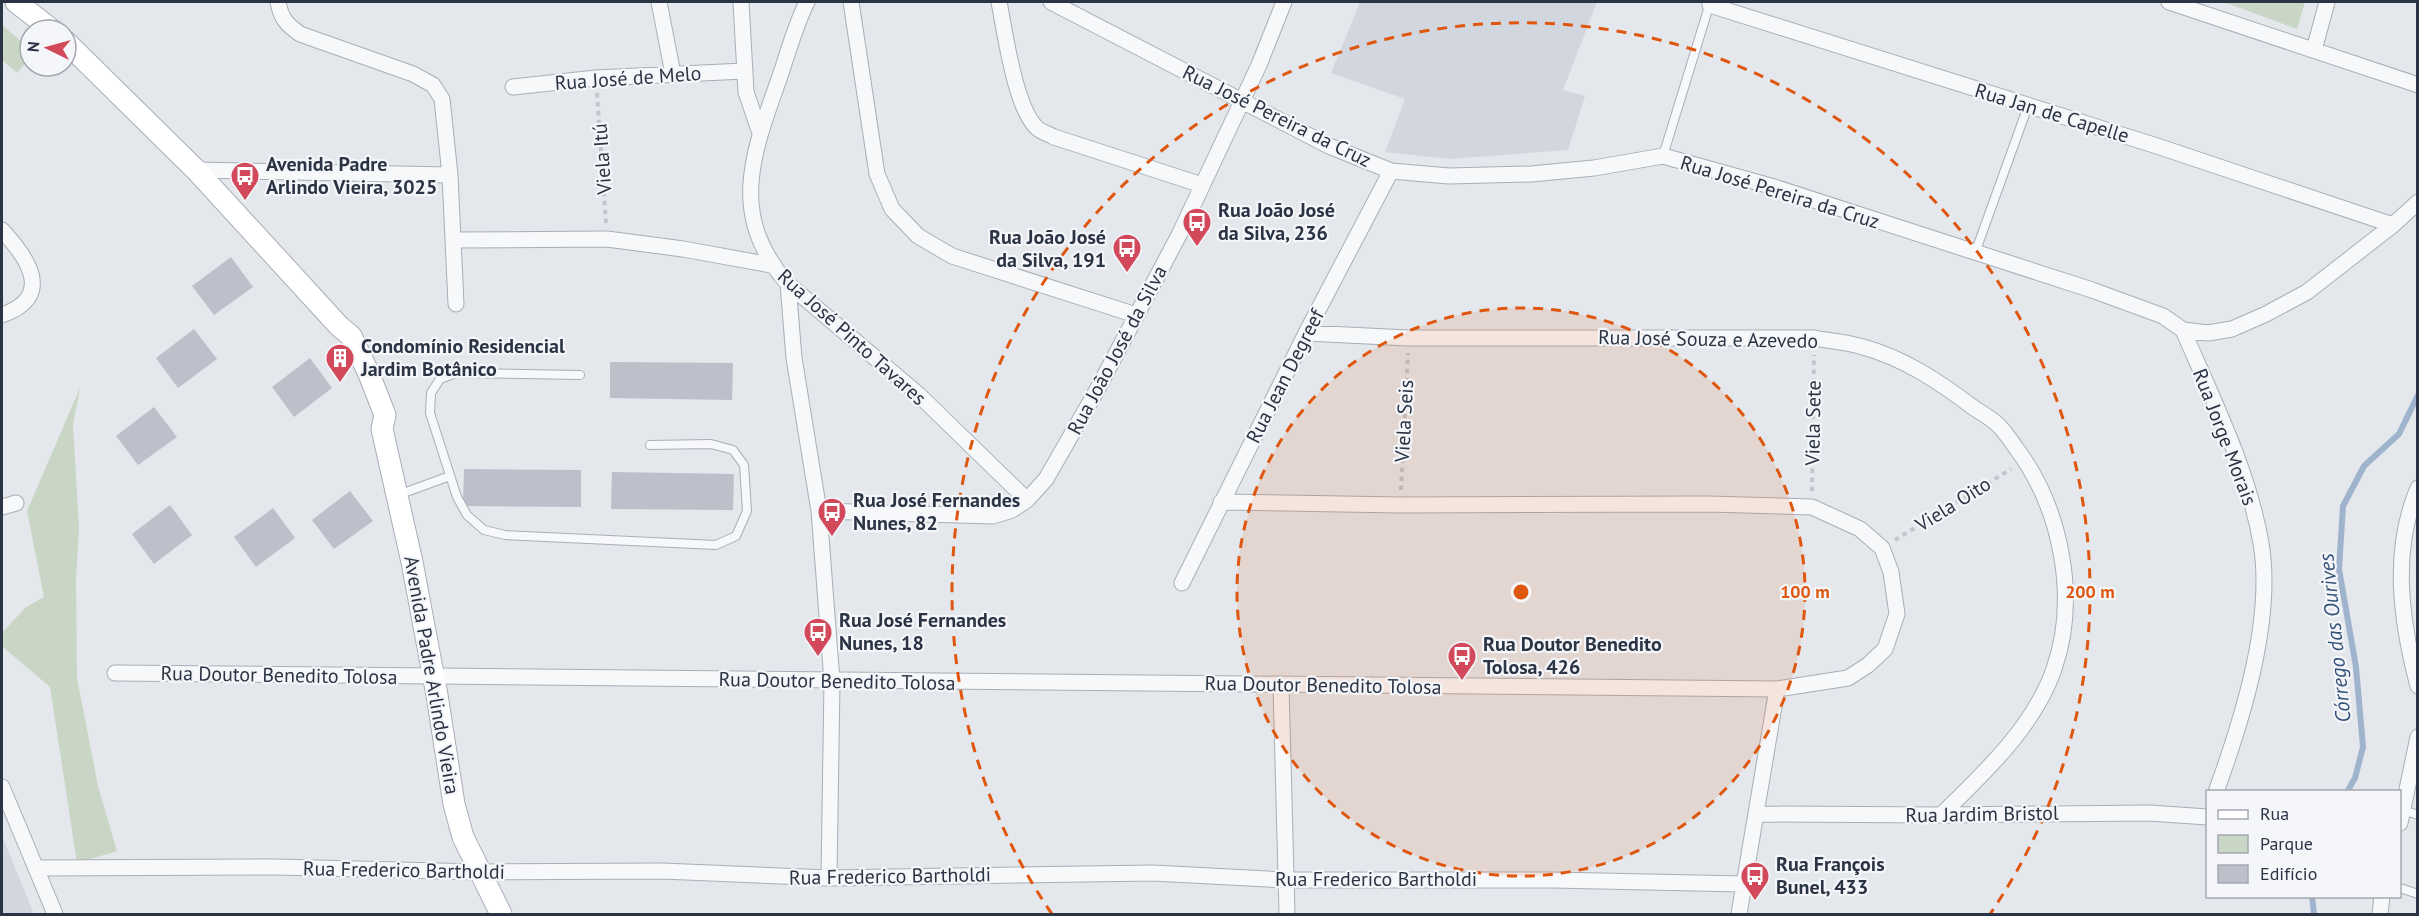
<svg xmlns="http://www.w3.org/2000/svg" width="2419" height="916" font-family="'PT Sans',sans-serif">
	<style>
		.built { fill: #d2d6de }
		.green { fill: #c9d6c5 }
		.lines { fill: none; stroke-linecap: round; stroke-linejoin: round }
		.stream { stroke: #9fb4cc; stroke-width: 6 }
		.building { fill: #bbc0ca }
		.lane-casing { stroke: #a9aeb7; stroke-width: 10 }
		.street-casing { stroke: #a9aeb7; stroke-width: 17 }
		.secondary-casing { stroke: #a9aeb7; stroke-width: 23 }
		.path { stroke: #c2c5cb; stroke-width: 4; stroke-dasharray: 4.5 4.5; stroke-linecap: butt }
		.lane { stroke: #f7f8fa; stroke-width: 8 }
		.street { stroke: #f7f8fa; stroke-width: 15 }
		.secondary { stroke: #fff; stroke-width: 21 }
		.ring { fill: none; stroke: #df570f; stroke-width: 3; stroke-dasharray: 10 8 }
		.labels { text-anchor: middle; stroke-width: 4.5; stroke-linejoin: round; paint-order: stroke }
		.street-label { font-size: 20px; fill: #2b3445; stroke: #f4f6f9 }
		.poi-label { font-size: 20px; font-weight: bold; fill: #2b3445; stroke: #f4f6f9; text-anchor: start }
		.water-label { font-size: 21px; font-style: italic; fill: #34527a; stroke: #f4f6f9 }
		.centre { fill: #df570f; stroke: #f4f6f9; stroke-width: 3 }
		.ring-label { font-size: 18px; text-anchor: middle; font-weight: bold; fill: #df570f; stroke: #f4f6f9; stroke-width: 4.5; stroke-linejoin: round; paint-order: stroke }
	</style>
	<rect width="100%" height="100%" fill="#e4e7ec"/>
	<path class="built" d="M1360,2H1597L1563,90L1585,96L1568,150L1449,159L1385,152L1405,99L1331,73Z
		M3,838L34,914H2Z"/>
	<path class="green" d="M2224,2H2305L2297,29Z
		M2,25L30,49V57L17,73L2,60Z
		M80,388L73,425L79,528L76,580L77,678L98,786L117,851L77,863L50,687L2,646V633L25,608L44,597L27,511Z"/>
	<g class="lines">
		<path class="stream" d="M2347,792L2355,778L2363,747L2356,667L2339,569L2343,506L2364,466L2399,434L2418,395
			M2312,896L2314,914"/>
	</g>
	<path class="building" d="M231,257L253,287L214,315L192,286Z
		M194,329L217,359L178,388L156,358Z
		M310,358L332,388L294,417L272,387Z
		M610,362L733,363L732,400L610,398Z
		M154,407L177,437L138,465L116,436Z
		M464,469L581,470V507L463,506Z
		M612,472L734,474L733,510L611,509Z
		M350,491L373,521L334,549L312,520Z
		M170,505L192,535L154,564L132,534Z
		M273,508L295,538L256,567L234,537Z"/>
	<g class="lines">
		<g class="lane-casing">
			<path id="lane" d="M1663,156L1710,3
				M1975,253L2028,106
				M580,375L456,373L440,379L431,393L430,413L457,497L467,515L484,530L505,535L716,545L736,536L747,511L744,465L733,450L711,444L650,445
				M398,495L450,476
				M2403,810L2418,815
				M2400,888L2418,894"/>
		</g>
		<g class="street-casing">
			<path id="street" d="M278,2C281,18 286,24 300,34L413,74L433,85L442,99L450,175L456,304
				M659,2L673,74
				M741,2L746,92L760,133
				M807,2C795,26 788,53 779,79C752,155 728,216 788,284L919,395L1027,500
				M851,2L877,174L892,209L918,236L952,256L1136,315
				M999,2C1005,32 1015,108 1037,128C1041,132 1049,134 1054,137L1202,185
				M1051,2L1329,146L1391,171L1449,176L1531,174L1594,168L1663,156L1774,187L2092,290L2163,316L2183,330L2208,333L2232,329L2266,314L2307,292L2393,225L2418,202
				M2169,2L2418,85
				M1710,5L2157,146L2393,225
				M2314,50L2327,2
				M513,87L596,78L744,71
				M196,170L450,175
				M2,230C29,259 54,297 2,315
				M454,240L607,239L683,249L771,265
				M788,284L794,358L819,511L832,681L829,878
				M2183,330C2213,400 2248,469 2261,543C2274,620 2242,720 2216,792
				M1306,333L1408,338H1814C1830,341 1847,342 1863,347C1904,358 1941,383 1974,408C1983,414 1993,419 2000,427C2006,433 2011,441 2016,448C2061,508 2079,597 2054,669C2034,727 1984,773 1941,815
				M2418,488C2391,551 2401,622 2418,686
				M2,507L16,503
				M819,511L993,516L1012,510L1027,500L1046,479L1097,390L1179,235L1259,65L1284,2
				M1182,583L1306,333L1391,171
				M115,673L1777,689L1848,678L1868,665L1885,649L1897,614L1891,572L1882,548L1860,529L1812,507L1709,504L1400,505L1221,502
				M1281,685L1287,914
				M2,787L55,914
				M1756,814L1941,815L2149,813L2208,817
				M2400,823L2418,737
				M36,868L276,867L480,872L662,871L829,878L1153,873L1286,880H1552L1744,884
				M1739,914L1777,689
				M2380,914L2382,896"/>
		</g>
		<g class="secondary-casing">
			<path id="secondary" d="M16,2L52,30
				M66,42L196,170L339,326L351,336L369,374L385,415L382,429L412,562L437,695L454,804L463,837L501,914"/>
		</g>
		<path class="path" d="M597,93L606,223
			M1401,490L1408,353
			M1812,491L1814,355
			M1895,540L2011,469"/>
		<use href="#lane" class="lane"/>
		<use href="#street" class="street"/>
		<use href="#secondary" class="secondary"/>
	</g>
	<circle cx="1521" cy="592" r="284" fill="#df570f" fill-opacity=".12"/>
	<g class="ring">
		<circle cx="1521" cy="592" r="284"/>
		<path d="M1052 914A569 569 0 1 1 1990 914"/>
	</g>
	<defs>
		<g id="bus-pin" transform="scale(1.5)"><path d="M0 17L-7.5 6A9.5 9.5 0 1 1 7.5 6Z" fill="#d1495b" stroke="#f4f6f9"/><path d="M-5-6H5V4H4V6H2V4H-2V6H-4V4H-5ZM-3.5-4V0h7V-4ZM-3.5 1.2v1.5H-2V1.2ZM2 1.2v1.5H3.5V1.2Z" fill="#fff"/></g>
		<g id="building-pin" transform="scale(1.5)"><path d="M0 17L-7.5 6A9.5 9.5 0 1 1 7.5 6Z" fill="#d1495b" stroke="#f4f6f9"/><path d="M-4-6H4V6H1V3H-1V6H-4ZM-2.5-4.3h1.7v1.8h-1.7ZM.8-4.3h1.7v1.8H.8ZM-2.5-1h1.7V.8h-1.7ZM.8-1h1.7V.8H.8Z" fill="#fff"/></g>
	</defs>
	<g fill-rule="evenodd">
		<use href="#bus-pin" x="245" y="176"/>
		<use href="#bus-pin" x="1197" y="222"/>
		<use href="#bus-pin" x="1127" y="248"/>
		<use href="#building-pin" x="340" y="358"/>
		<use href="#bus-pin" x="832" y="512"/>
		<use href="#bus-pin" x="818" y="632"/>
		<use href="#bus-pin" x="1462" y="656"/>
		<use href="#bus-pin" x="1755" y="876"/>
	</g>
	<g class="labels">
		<g class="street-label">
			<text transform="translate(628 78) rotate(-4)" y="7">Rua José de Melo</text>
			<text transform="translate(2052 113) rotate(17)" y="7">Rua Jan de Capelle</text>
			<text transform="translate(1277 116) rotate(26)" y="7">Rua José Pereira da Cruz</text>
			<text transform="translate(602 159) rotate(-94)" y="7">Viela Itú</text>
			<text transform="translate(1780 192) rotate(17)" y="7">Rua José Pereira da Cruz</text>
			<text transform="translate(852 337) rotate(42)" y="7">Rua José Pinto Tavares</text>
			<text transform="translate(1708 339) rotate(1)" y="7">Rua José Souza e Azevedo</text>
			<text transform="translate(1117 350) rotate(-62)" y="7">Rua João José da Silva</text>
			<text transform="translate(1285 376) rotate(-63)" y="7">Rua Jean Degreef</text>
			<text transform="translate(1404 421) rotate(-87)" y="7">Viela Seis</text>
			<text transform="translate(1813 423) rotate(-89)" y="7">Viela Sete</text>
			<text transform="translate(2225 437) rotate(69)" y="7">Rua Jorge Morais</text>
			<text transform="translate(1953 504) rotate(-32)" y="7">Viela Oito</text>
			<text transform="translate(279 675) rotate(1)" y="7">Rua Doutor Benedito Tolosa</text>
			<text transform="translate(432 675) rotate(80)" y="7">Avenida Padre Arlindo Vieira</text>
			<text transform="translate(837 681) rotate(1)" y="7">Rua Doutor Benedito Tolosa</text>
			<text transform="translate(1323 685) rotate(1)" y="7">Rua Doutor Benedito Tolosa</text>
			<text transform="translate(1982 814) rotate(-1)" y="7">Rua Jardim Bristol</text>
			<text transform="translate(404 870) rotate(1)" y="7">Rua Frederico Bartholdi</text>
			<text transform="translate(890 876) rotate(-1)" y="7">Rua Frederico Bartholdi</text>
			<text x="1376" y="886">Rua Frederico Bartholdi</text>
		</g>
		<g class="poi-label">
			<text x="266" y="171">Avenida Padre<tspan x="266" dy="23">Arlindo Vieira, 3025</tspan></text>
			<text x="1218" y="217">Rua João José<tspan x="1218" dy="23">da Silva, 236</tspan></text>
			<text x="1106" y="244" text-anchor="end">Rua João José<tspan x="1106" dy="23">da Silva, 191</tspan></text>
			<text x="361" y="353">Condomínio Residencial<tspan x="361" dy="23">Jardim Botânico</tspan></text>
			<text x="853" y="507">Rua José Fernandes<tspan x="853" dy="23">Nunes, 82</tspan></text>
			<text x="839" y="627">Rua José Fernandes<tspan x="839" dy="23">Nunes, 18</tspan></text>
			<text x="1483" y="651">Rua Doutor Benedito<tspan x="1483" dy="23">Tolosa, 426</tspan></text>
			<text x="1776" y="871">Rua François<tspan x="1776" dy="23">Bunel, 433</tspan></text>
		</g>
		<g class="water-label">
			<text transform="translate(2335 638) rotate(-96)" y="7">Córrego das Ourives</text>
		</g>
	</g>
	<circle cx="1521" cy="592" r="9" class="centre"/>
	<g class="ring-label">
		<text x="1805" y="598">100 m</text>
		<text x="2090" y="598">200 m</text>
	</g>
	<rect width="2419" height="916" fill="none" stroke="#2b3445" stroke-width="6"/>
	<rect x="2206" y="790" width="195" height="108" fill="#f4f6f9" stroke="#a4a8b1" stroke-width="1.5"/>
	<rect x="2218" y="810" width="30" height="9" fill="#ffffff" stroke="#a4a8b1" stroke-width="1.5"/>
	<text x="2260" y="820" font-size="18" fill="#2b3445">Rua</text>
	<rect x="2218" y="835" width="30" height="18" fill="#c9d6c5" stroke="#a4a8b1" stroke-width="1.5"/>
	<text x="2260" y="850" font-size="18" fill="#2b3445">Parque</text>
	<rect x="2218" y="865" width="30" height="18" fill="#bbc0ca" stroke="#a4a8b1" stroke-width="1.5"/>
	<text x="2260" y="880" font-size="18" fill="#2b3445">Edifício</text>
	<g transform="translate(48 48) rotate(275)"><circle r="28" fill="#f4f6f9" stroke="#a4a8b1" stroke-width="1.5"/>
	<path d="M0-4.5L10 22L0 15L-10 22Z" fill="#d1495b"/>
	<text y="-9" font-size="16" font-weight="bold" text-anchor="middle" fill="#2b3445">N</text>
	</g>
</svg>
